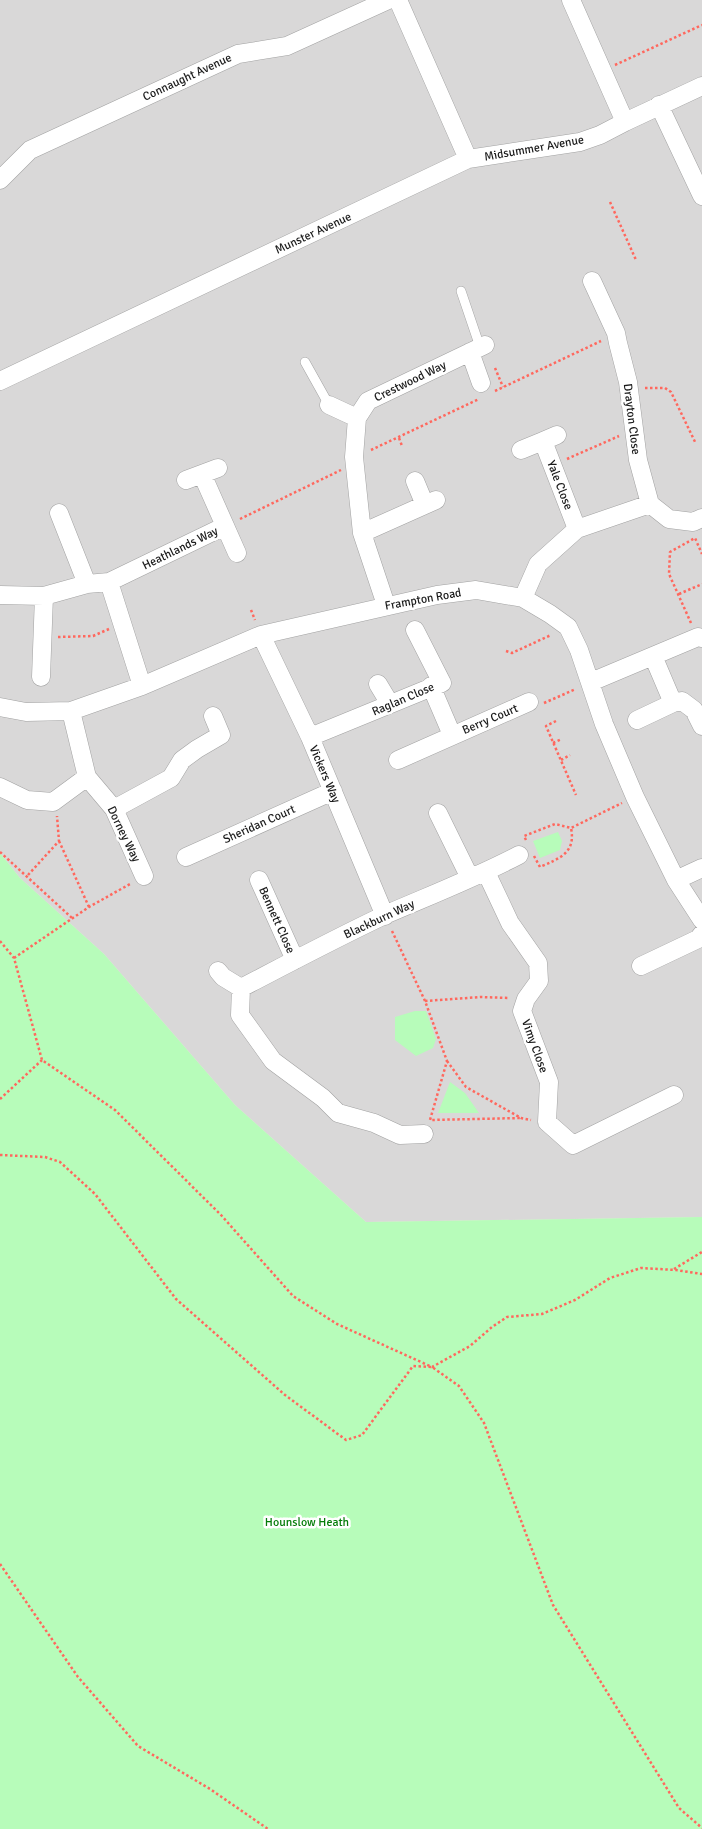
<svg xmlns="http://www.w3.org/2000/svg" width="702" height="1829" font-family="Signika,sans-serif">
	<style>
		.residential { fill: #d9d8d8 }
		.park { fill: #b7fcba }
		.lines { fill: none; stroke-linecap: round; stroke-linejoin: round }
		.lane-casing { stroke: #a2a2a2; stroke-width: 10 }
		.street-casing { stroke: #a2a2a2; stroke-width: 19 }
		.path { stroke: #ff685e; stroke-width: 2.5; stroke-dasharray: 2.5 2.5; stroke-linecap: butt }
		.lane { stroke: #fff; stroke-width: 9 }
		.street { stroke: #fff; stroke-width: 18 }
		.labels { text-anchor: middle; stroke-width: 5; stroke-linejoin: round; paint-order: stroke }
		.street-label { font-size: 12px; fill: #1b1b1b; stroke: #fff }
		.park-label { font-size: 12px; fill: #057d0a; stroke: #fff }
	</style>
	<rect width="100%" height="100%" fill="#ede8df"/>
	<path class="residential" d="M0,0H702V1217L366,1222L235,1105L104,954L20,878L0,853Z"/>
	<path class="park" d="M558,832L562,841L560,850L540,858L533,841Z
		M0,853L20,878L104,954L235,1105L366,1222L702,1217V1829H0Z
		M415,1011H426L436,1039L433,1048L416,1056L395,1040V1017Z
		M450,1082L465,1093L479,1113H438Z"/>
	<g class="lines">
		<g class="lane-casing">
			<path id="lane" d="M461,291L480,347
				M305,362L329,405"/>
		</g>
		<g class="street-casing">
			<path id="street" d="M571,0L625,122L702,86
				M659,105L702,196
				M468,159L580,142L600,135L625,122
				M0,180L30,150L238,54L287,46L388,0
				M592,281L616,333L618,343L628,382L638,460L650,504L669,519L693,522L702,518
				M470,352L481,383
				M0,381L468,159L398,0
				M329,405L357,418
				M543,441L557,435
				M521,450L543,441L577,529
				M202,474L237,553
				M186,480L218,468
				M415,481L425,505
				M59,513L87,584
				M362,533L436,500
				M109,582L225,526
				M0,595L44,596L87,584L109,582L142,686
				M523,598L538,564L577,529L650,504
				M386,605L362,533L354,457L357,418L368,401L485,345
				M261,635L310,737L385,916
				M653,656L673,703
				M41,677L44,596
				M591,682L698,637L702,638
				M378,684L390,704
				M431,686L452,735
				M0,707L26,712L71,711L142,686L261,635L437,595L476,590L523,598L550,614L568,627L579,650L604,724L635,797L676,880L702,920
				M71,711L87,777L114,809L144,876
				M637,720L673,703L682,701L694,710L702,726
				M310,737L442,683L415,630
				M398,760L529,702
				M0,787L27,800L53,802L87,777
				M114,809L171,778L182,760L197,749L221,735L213,716
				M438,813L470,878
				M186,857L333,791
				M486,872L510,923L538,963L539,981L526,999L522,1011L549,1082L547,1122L573,1145L674,1095
				M259,880L295,960
				M676,880L702,868
				M641,966L698,939L702,934
				M218,971L223,977L241,988C289,963 338,937 387,914C431,895 477,877 519,855
				M241,988L240,1015L273,1061L323,1098L338,1113L374,1123L400,1135L424,1134"/>
		</g>
		<path class="path" d="M615,65L702,25
			M610,202L636,260
			M495,368L503,387
			M645,388H665L671,392L696,444
			M495,391L601,341
			M399,438L402,446
			M371,450L479,399
			M567,459L619,436
			M240,519L341,470
			M679,594L702,584
			M251,610L255,620
			M691,623L669,574L670,552L695,538L702,554
			M58,637L93,636L109,629
			M506,651L512,653L551,635
			M544,703L576,689
			M556,721L546,726L576,795
			M553,743L562,739
			M561,760L570,755
			M526,840L524,836L555,824L571,828L622,803
			M59,841L89,907
			M0,852L72,918
			M534,856L540,867C560,858 576,853 571,828
			M28,875L59,841L57,816
			M392,931L425,1001L447,1061L430,1120L521,1118
			M0,941L14,958L42,1060L115,1110L221,1215L293,1296L337,1324L432,1367L470,1346L492,1327L507,1317L542,1314L575,1300L610,1278L641,1268L676,1270L702,1274
			M14,958L89,907L130,884
			M425,1001L481,997L509,998
			M447,1061L466,1087L521,1118L531,1120
			M0,1099L42,1060
			M0,1155L45,1157L60,1162L95,1194L176,1299L285,1395L346,1440L362,1435L413,1366L432,1367L459,1386L484,1423L553,1605L679,1808L702,1828
			M674,1269L702,1252
			M0,1564L78,1677L138,1746L210,1789L268,1829"/>
		<use href="#lane" class="lane"/>
		<use href="#street" class="street"/>
	</g>
	<g class="labels">
		<g class="street-label">
			<text transform="translate(187 77) rotate(-25)" y="4">Connaught Avenue</text>
			<text transform="translate(534 148) rotate(-10)" y="4">Midsummer Avenue</text>
			<text transform="translate(313 233) rotate(-25)" y="4">Munster Avenue</text>
			<text transform="translate(410 381) rotate(-26)" y="4">Crestwood Way</text>
			<text transform="translate(632 419) rotate(83)" y="4">Drayton Close</text>
			<text transform="translate(560 485) rotate(69)" y="4">Yale Close</text>
			<text transform="translate(180 548) rotate(-26)" y="4">Heathlands Way</text>
			<text transform="translate(423 599) rotate(-10)" y="4">Frampton Road</text>
			<text transform="translate(403 699) rotate(-23)" y="4">Raglan Close</text>
			<text transform="translate(490 719) rotate(-23)" y="4">Berry Court</text>
			<text transform="translate(325 774) rotate(67)" y="4">Vickers Way</text>
			<text transform="translate(259 824) rotate(-24)" y="4">Sheridan Court</text>
			<text transform="translate(124 834) rotate(64)" y="4">Dorney Way</text>
			<text transform="translate(379 919) rotate(-25)" y="4">Blackburn Way</text>
			<text transform="translate(277 920) rotate(66)" y="4">Bennett Close</text>
			<text transform="translate(535 1046) rotate(70)" y="4">Vimy Close</text>
		</g>
		<g class="park-label">
			<text x="307" y="1526">Hounslow Heath</text>
		</g>
	</g>
</svg>
